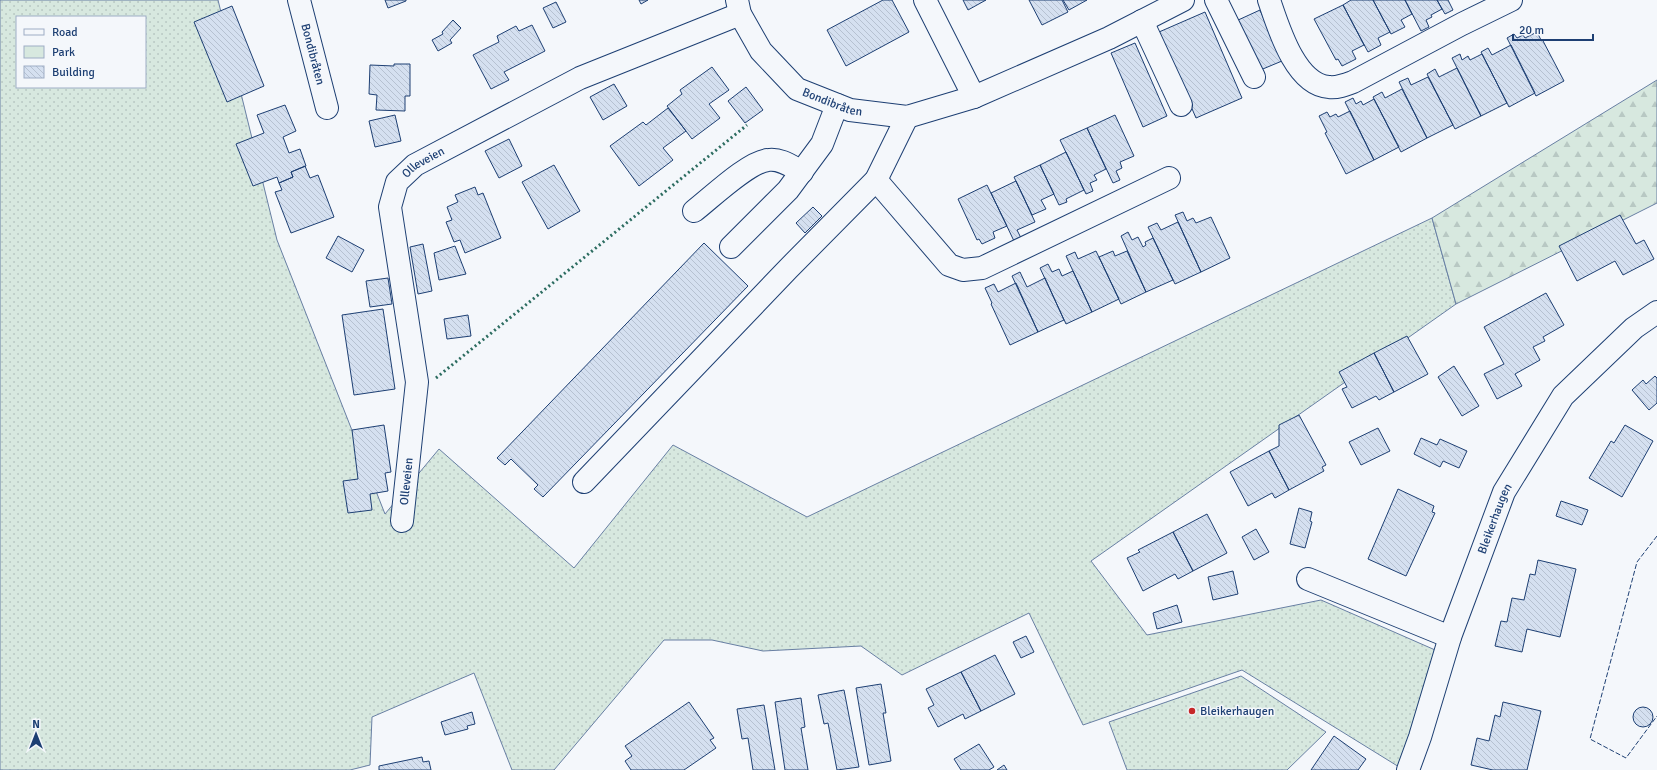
<svg xmlns="http://www.w3.org/2000/svg" width="1657" height="770" font-family="Signika,sans-serif">
	<style>
		.green { fill: url(#green-dots); stroke: #687fa3; fill-rule: evenodd }
		.forest { fill: url(#forest-firs); stroke: #687fa3 }
		.building { fill: url(#building-back-hatch); stroke: #1d3f73 }
		.lines { fill: none; stroke-linecap: round; stroke-linejoin: round }
		.minor-casing { stroke: #1d3f73; stroke-width: 24 }
		.minor { stroke: #f4f7fb; stroke-width: 22 }
		.hedge { stroke: #2c6c60; stroke-width: 3; stroke-dasharray: 2 3; stroke-linecap: butt }
		.fence { stroke: #1d3f73; stroke-width: 1; stroke-dasharray: 5 2; stroke-linecap: butt }
		.poi-dot { fill: #c62828; stroke: #f4f7fb; stroke-width: 1.5 }
		.labels { text-anchor: middle; stroke-width: 3; stroke-linejoin: round; paint-order: stroke }
		.street-label { font-size: 12px; fill: #1d3f73; stroke: #f4f7fb }
		.poi-label { font-size: 12px; fill: #1d3f73; stroke: #f4f7fb; text-anchor: start }
	</style>
	<defs>
		<pattern id="green-dots" width="8" height="8" patternUnits="userSpaceOnUse"><rect width="8" height="8" fill="#d7e8df"/><path d="M2 2h.1M6 6h.1" fill="none" stroke="#b8c8c3" stroke-width="1.8" stroke-linecap="round"/></pattern>
		<pattern id="forest-firs" width="22" height="20" patternUnits="userSpaceOnUse"><rect width="22" height="20" fill="#d7e8df"/><path d="M5 1l3.5 6h-7zM16 11l3.5 6h-7z" fill="#b8c8c3"/></pattern>
		<pattern id="building-back-hatch" width="6" height="6" patternUnits="userSpaceOnUse"><rect width="6" height="6" fill="#d5e0f0"/><path d="M-1 5l2 2M0 0l6 6M5-1l2 2" fill="none" stroke="#b6c1d1"/></pattern>
	</defs>
	<rect width="100%" height="100%" fill="#f4f7fb"/>
	<path class="green" d="M0,0H218L277,240L385,514L439,449L574,568L673,445L807,517L1432,218L1456,304L1091,561L1147,635L1321,600L1442,653L1404,770L1242,670L1083,725L1029,613L902,675L861,646L763,651L712,640H664L554,770H512L474,673L372,717L370,765L350,770H0ZM17,17H145V87H17Z
		M1241,676L1326,732L1287,770H1127L1109,722Z"/>
	<path class="forest" d="M1657,80V203L1456,304L1432,218Z"/>
	<path class="building" d="M385,0H406V1L388,8Z
		M639,0H648L641,4Z
		M883,0H892L909,32L846,66L827,30Z
		M963,0H986L968,10Z
		M1029,0H1062L1068,12L1042,25Z
		M1063,0H1087L1069,10Z
		M1351,0H1373L1390,32L1378,38L1381,45L1368,52L1343,5Z
		M1373,0H1405L1412,14L1401,20L1405,27L1391,34Z
		M1405,0H1437L1442,9L1431,15L1432,17L1426,20L1429,27L1421,31Z
		M1437,0H1448L1453,10L1445,14Z
		M556,2L566,22L553,28L543,8Z
		M1343,5L1364,45L1352,51L1356,59L1342,66L1338,59L1336,60L1314,19Z
		M232,6L264,86L227,102L194,22Z
		M1260,10L1282,61L1258,71L1236,21Z
		M1205,12L1242,98L1196,118L1159,32Z
		M453,20L461,28L450,40L452,43L438,51L432,40L443,34L442,32Z
		M532,25L545,51L504,72L509,80L491,89L473,55L499,42L497,36L516,26L519,31Z
		M1537,32L1541,40L1542,39L1564,81L1536,96L1507,38L1514,34L1517,38L1523,35L1525,38Z
		M1135,43L1167,116L1143,127L1111,53Z
		M1511,45L1535,93L1509,107L1481,52L1488,48L1492,55Z
		M1460,54L1462,60L1468,56L1470,60L1482,54L1507,103L1481,116L1452,58Z
		M394,64H410V96H405V111L376,110L377,95L369,94L370,65L394,66Z
		M712,67L729,90L709,104L720,118L692,139L667,106L682,94L680,90Z
		M1457,68L1481,116L1455,129L1427,74L1435,69L1439,77Z
		M1428,77L1453,125L1427,138L1399,82L1408,78L1411,85Z
		M614,84L627,106L603,120L590,97Z
		M746,87L763,110L745,123L728,101Z
		M1402,89L1427,138L1401,152L1373,97L1382,92L1385,98Z
		M1353,98L1356,104L1361,101L1363,105L1374,99L1399,147L1374,160L1345,102Z
		M285,105L296,131L283,137L289,153L300,149L306,166L291,172L293,177L279,183L277,177L253,186L236,144L264,133L257,115Z
		M668,108L686,131L663,148L673,160L639,186L610,146L643,122L646,125Z
		M1350,111L1374,160L1346,174L1325,133L1327,132L1319,116L1327,112L1330,117L1336,114L1338,117Z
		M395,115L401,141L375,147L369,121Z
		M1115,115L1134,156L1120,162L1122,168L1116,171L1120,180L1113,183L1087,128Z
		M1087,128L1106,169L1094,175L1097,180L1090,183L1093,191L1086,194L1060,140Z
		M509,139L522,166L499,178L485,151Z
		M1066,152L1084,190L1066,199L1067,202L1059,205L1040,165Z
		M554,165L580,211L548,229L522,182Z
		M1040,165L1054,194L1041,200L1046,209L1032,215L1014,177Z
		M305,166L310,178L318,175L334,217L291,233L275,192L282,190L279,183L293,177L291,172Z
		M1016,181L1035,222L1017,230L1021,238L1014,241L991,193Z
		M987,185L1007,226L993,232L995,238L982,244L979,239L977,240L958,199Z
		M475,187L478,195L483,193L501,238L465,253L460,240L454,242L446,222L452,220L447,207L458,202L455,195Z
		M813,207L822,216L805,233L796,223Z
		M1183,212L1187,221L1193,218L1196,223L1211,217L1230,258L1201,272L1175,215Z
		M1620,215L1636,244L1644,240L1654,259L1623,275L1615,261L1577,281L1559,246Z
		M1178,222L1201,272L1175,284L1148,227L1157,223L1161,230Z
		M1128,232L1132,240L1138,237L1143,247L1146,245L1145,242L1153,238L1173,280L1146,292L1121,236Z
		M338,236L364,250L352,272L326,258Z
		M704,243L748,286L543,497L534,489L538,485L511,459L505,465L497,458Z
		M423,244L432,291L418,294L410,247Z
		M455,246L466,274L439,280L434,253Z
		M1096,251L1119,299L1092,312L1066,256L1075,252L1078,259Z
		M1113,251L1115,256L1127,251L1146,292L1121,304L1099,257Z
		M1048,264L1052,272L1059,269L1062,276L1073,271L1092,312L1066,324L1040,268Z
		M1020,272L1027,287L1045,278L1064,320L1038,332L1012,276Z
		M388,278L392,304L370,307L366,281Z
		M1016,283L1038,332L1010,345L991,304L992,303L985,288L994,284L998,292Z
		M1546,293L1564,325L1543,337L1545,341L1533,347L1540,360L1515,374L1522,386L1497,399L1484,374L1504,364L1484,327Z
		M383,309L395,389L354,395L342,315Z
		M468,315L471,336L447,339L444,319Z
		M1407,336L1428,374L1394,392L1374,353Z
		M1374,353L1394,392L1379,400L1376,396L1352,408L1342,389L1347,387L1339,372Z
		M1454,366L1479,406L1462,416L1438,377Z
		M1655,376L1657,378V403L1649,410L1632,390L1643,380L1646,384Z
		M1299,415L1326,465L1322,467L1324,471L1289,490L1269,451L1279,446V425Z
		M384,425L391,472L385,473L388,491L370,494L372,510L348,513L343,481L358,479L352,430Z
		M1625,425L1653,441L1622,497L1589,478L1611,441L1614,443Z
		M1378,428L1390,451L1361,465L1349,442Z
		M1421,438L1437,445L1440,439L1467,451L1459,468L1443,461L1440,467L1414,454Z
		M1269,451L1289,490L1275,498L1272,493L1248,506L1230,472Z
		M1398,489L1434,506L1432,512L1435,513L1406,576L1368,559Z
		M1561,501L1588,510L1582,525L1556,516Z
		M1299,508L1312,512L1310,521L1312,522L1305,548L1290,544Z
		M1207,514L1227,553L1193,571L1173,532Z
		M1256,529L1269,552L1254,560L1242,537Z
		M1173,532L1193,571L1178,579L1175,574L1143,591L1127,558L1140,552L1138,550Z
		M1538,560L1576,569L1560,637L1527,629L1522,652L1495,646L1501,621L1507,622L1512,598L1524,600L1530,574L1535,575Z
		M1233,571L1238,594L1213,600L1208,577Z
		M1177,605L1182,622L1157,629L1153,613Z
		M1026,636L1034,652L1021,658L1013,642Z
		M995,655L1015,694L981,711L961,672Z
		M961,672L981,711L965,719L963,714L938,727L928,708L934,705L926,689Z
		M881,684L886,713H883L891,761L869,765L856,688Z
		M844,690L859,767L837,770L828,723L824,724L818,695Z
		M801,698L805,727L801,728L808,770H785L775,702Z
		M689,702L714,738L710,740L716,748L684,770H631L625,761L632,756L625,746Z
		M1503,702L1541,711L1527,770H1493L1471,765L1477,738L1489,741L1495,715L1500,717Z
		M764,705L775,770H753L748,738L742,739L737,709Z
		M1633 717a10 10 0 1 1 20 0a10 10 0 1 1-20 0Z
		M472,712L475,724L467,726L468,729L445,735L441,722Z
		M1334,736L1366,759L1358,770H1311Z
		M979,744L994,767L989,770H961L954,759Z
		M422,757L423,762L429,761L431,770H379V766Z
		M1004,765L1007,770H997Z"/>
	<g class="lines">
		<g class="minor-casing">
			<g id="minor">
				<path id="s1" d="M299,0L327,108"/>
				<path id="s2" d="M737,0L740,14L761,51L797,89L850,110L907,117L974,97L1109,38L1183,0"/>
				<path d="M925,0L974,97"/>
				<path d="M1216,0L1254,77"/>
				<path d="M1269,0C1278,26 1295,85 1329,87C1337,88 1345,85 1353,82L1462,24L1511,0"/>
				<path d="M1142,21L1181,105"/>
				<path d="M876,180L949,265L963,270L982,268L1169,178"/>
				<path d="M694,211C711,198 748,162 768,160C780,158 791,166 802,172"/>
				<path d="M731,247L788,190L822,144L837,105"/>
				<path d="M584,482L788,269L876,180L907,117"/>
				<path id="s3" d="M402,521L417,382L390,207L397,182L415,165L580,78L740,14"/>
				<path d="M1308,579L1450,637"/>
				<path id="s4" d="M1408,770L1420,737L1450,637L1504,492L1563,396L1634,328L1657,312"/>
			</g>
		</g>
		<use href="#minor" class="minor"/>
		<path class="hedge" d="M436,378L747,125"/>
		<path class="fence" d="M1657,536L1637,562L1590,739L1626,758L1657,716"/>
	</g>
	<circle class="poi-dot" cx="1192" cy="711" r="4"/>
	<g class="labels">
		<g class="street-label">
			<text dy="4" stroke="none"><textPath href="#s1" startOffset="56">Bondibråten</textPath></text>
			<text dy="4" stroke="none"><textPath href="#s2" startOffset="147">Bondibråten</textPath></text>
			<text dy="4" stroke="none"><textPath href="#s3" startOffset="376">Olleveien</textPath></text>
			<text dy="4" stroke="none"><textPath href="#s3" startOffset="40">Olleveien</textPath></text>
			<text dy="4" stroke="none"><textPath href="#s4" startOffset="266">Bleikerhaugen</textPath></text>
		</g>
		<g class="poi-label">
			<text x="1200" y="715">Bleikerhaugen</text>
		</g>
	</g>
	<rect x="16" y="16" width="130" height="72" fill="#f4f7fb" stroke="#9eadc5"/>
	<rect x="24" y="29" width="20" height="6" fill="#f4f7fb" stroke="#9eadc5"/>
	<text x="52" y="36" font-size="12" fill="#1d3f73">Road</text>
	<rect x="24" y="46" width="20" height="12" fill="#d7e8df" stroke="#9eadc5"/>
	<text x="52" y="56" font-size="12" fill="#1d3f73">Park</text>
	<rect x="24" y="66" width="20" height="12" fill="url(#building-back-hatch)" stroke="#9eadc5"/>
	<text x="52" y="76" font-size="12" fill="#1d3f73">Building</text>
	<g transform="translate(36 734)" stroke="#f4f7fb" stroke-width="3" paint-order="stroke">
	<path d="M0-3L7 15L0 10L-7 15Z" fill="#1d3f73"/>
	<text y="-6" font-size="11" font-weight="bold" text-anchor="middle" fill="#1d3f73">N</text>
	</g>
	<path d="M1513 34v6h80v-6" fill="none" stroke="#1d3f73" stroke-width="2"/>
	<text x="1519" y="34" font-size="12" fill="#1d3f73" stroke="#f4f7fb" stroke-width="3" paint-order="stroke">20 m</text>
</svg>
